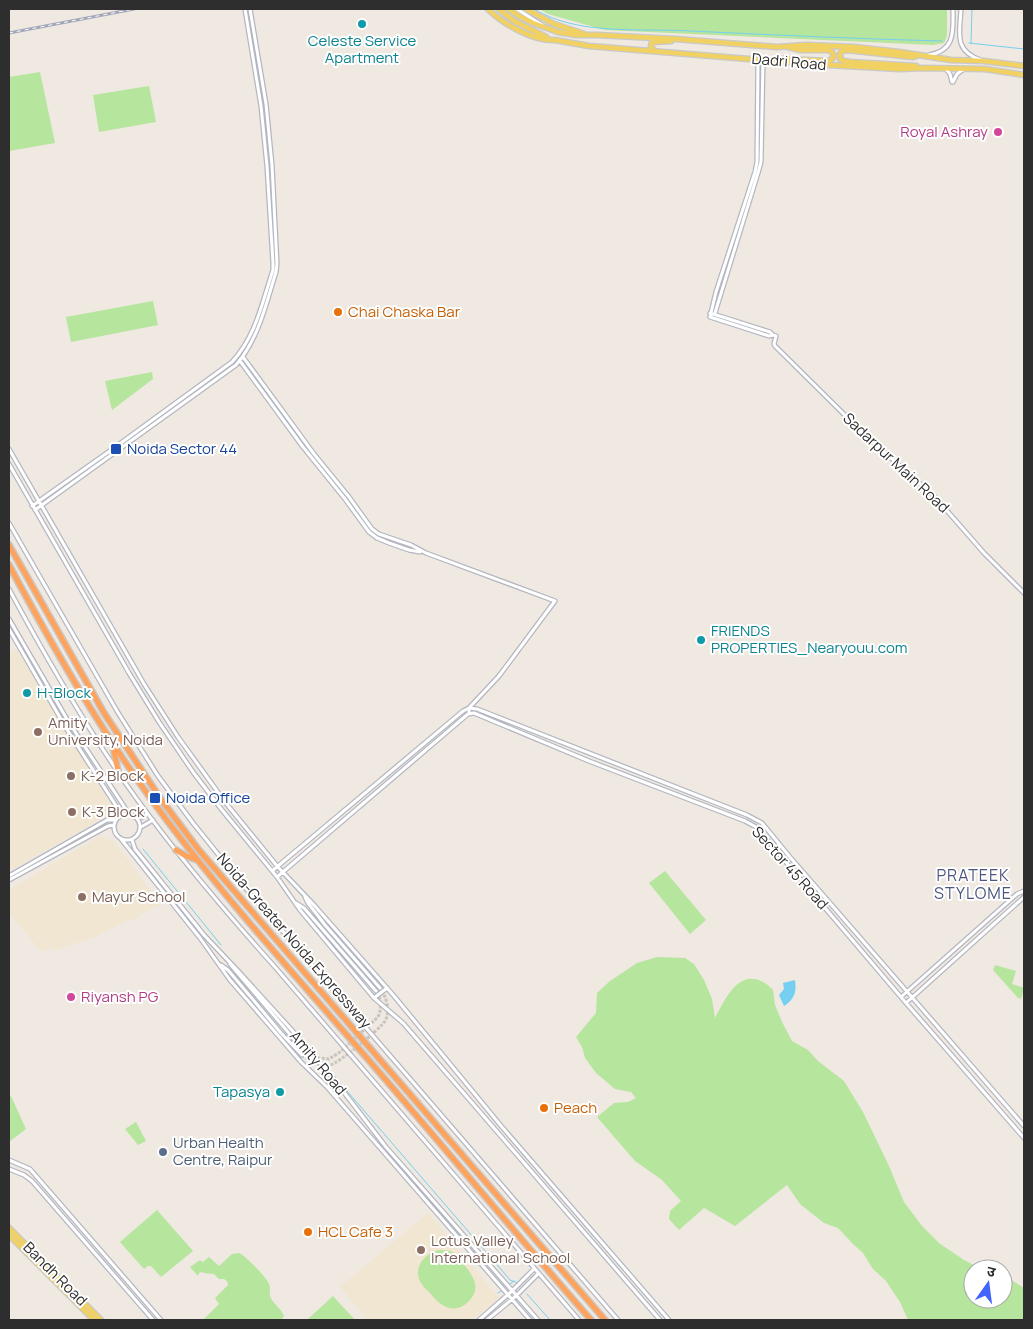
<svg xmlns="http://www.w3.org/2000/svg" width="1033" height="1329" font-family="Manrope,'Noto Sans Devanagari',sans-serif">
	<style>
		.education { fill: #f0e6d1 }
		.green { fill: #b6e59e }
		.water { fill: #75cff0 }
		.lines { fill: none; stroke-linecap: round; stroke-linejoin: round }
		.stream { stroke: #75cff0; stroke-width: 1 }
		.minor-tunnel { stroke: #c8c4bd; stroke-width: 3; stroke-dasharray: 3 1.5; stroke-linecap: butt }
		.minor-casing { stroke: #b4b7c1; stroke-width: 5.5 }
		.major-casing { stroke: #c9c9c9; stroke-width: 7 }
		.highway-casing { stroke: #c9c9c9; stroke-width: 8 }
		.minor { stroke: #fff; stroke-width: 3 }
		.major { stroke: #f2d163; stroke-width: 4.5 }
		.highway { stroke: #ffa35c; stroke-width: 5 }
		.rail-casing { stroke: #a3a6b8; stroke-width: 3 }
		.rail { stroke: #fff; stroke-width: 1; stroke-dasharray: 4; stroke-linecap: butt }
		.culture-dot { fill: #0f9aa8; stroke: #fff; stroke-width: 2 }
		.hotel-dot { fill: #d1479c; stroke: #fff; stroke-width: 2 }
		.food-dot { fill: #e8710a; stroke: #fff; stroke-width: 2 }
		.transit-dot { fill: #1a4fb4; stroke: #fff; stroke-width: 2 }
		.education-dot { fill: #8d6e63; stroke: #fff; stroke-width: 2 }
		.service-dot { fill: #5c6f8a; stroke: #fff; stroke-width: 2 }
		.labels { text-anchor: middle; stroke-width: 4; stroke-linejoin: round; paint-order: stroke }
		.culture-label { font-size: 15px; fill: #0d838f; stroke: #fff; text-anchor: start }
		.street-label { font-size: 15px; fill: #2e2e2e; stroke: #fff }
		.hotel-label { font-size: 15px; fill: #b23c85; stroke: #fff; text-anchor: end }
		.food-label { font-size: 15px; fill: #c56008; stroke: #fff; text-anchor: start }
		.transit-label { font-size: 15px; fill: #164399; stroke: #fff; text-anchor: start }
		.education-label { font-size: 15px; fill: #785e54; stroke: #fff; text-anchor: start }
		.service-label { font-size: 15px; fill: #4e5e75; stroke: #fff; text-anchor: start }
		.neighbourhood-label { font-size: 16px; letter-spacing: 1px; fill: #4d5680; stroke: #fff }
	</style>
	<rect width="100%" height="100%" fill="#efe9e1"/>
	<path class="education" d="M16,649L115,811L9,871V653Z
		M100,836L114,841L161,905L140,914V917L127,921L97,936L54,951L51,948L41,951L9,913V890Z
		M428,1213L499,1298L472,1320H368L340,1287Z"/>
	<path class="green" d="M539,9H947V36L944,43L933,45L605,30L548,14Z
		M40,72L55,143L9,151V77Z
		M149,86L156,122L99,132L93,95Z
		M153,301L158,325L71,342L66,317Z
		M152,372L153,379L112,410L105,381Z
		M665,871L706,920L690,934L649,883Z
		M657,957L685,958L694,964L704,980L712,999L715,1018C724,1002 737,970 761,981C766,983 770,987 773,990L775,1005L782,1022L792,1041L808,1050L818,1061L844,1081L863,1112L889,1166L904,1202L922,1226L939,1243L964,1260L981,1269H973V1299H1003V1277L1013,1281L1024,1288V1320H908L900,1302L886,1281L873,1269L863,1253L853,1244L838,1228L824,1223L800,1204L787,1185L735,1226L704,1208L679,1230L669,1219L670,1211L681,1201L662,1180L635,1161L597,1117L614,1103L628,1102L636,1098L631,1092L615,1089L596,1073L585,1058L582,1047L576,1037L596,1013L597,993L610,981L637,963Z
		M995,965L1016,971L1012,984L1024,988L1021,999L1018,998L993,970Z
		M11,1096L26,1129L9,1142V1098Z
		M136,1122L146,1141L138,1145L125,1129Z
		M157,1210L193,1251L161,1277L151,1266H148L144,1269L120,1242Z
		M439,1250C443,1250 447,1250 450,1251C455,1253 458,1257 461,1261C471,1273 483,1287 469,1301C454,1316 440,1306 430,1293C427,1290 422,1286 420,1281C413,1267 425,1253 439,1250Z
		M239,1253C245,1255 267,1278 269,1284C271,1288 269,1293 270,1296C273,1304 281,1308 284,1316L281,1320H203L219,1304L215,1298L228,1285L227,1281L224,1279H219L214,1274L204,1273L201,1272L199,1273L198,1276L190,1267L200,1260L203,1262L209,1257L219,1266L232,1254Z
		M333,1296L355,1320H307Z"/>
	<path class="water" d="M795,980C797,992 794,1000 784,1006L779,995L784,989L783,983Z"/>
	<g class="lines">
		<path class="stream" d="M534,9C578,36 641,28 691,31C775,35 859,39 942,41
			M969,43L1024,49
			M971,43L972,9
			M143,849L221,945
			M341,1084L499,1267L510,1280L518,1283
			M504,1288L514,1281
			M498,1293L501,1291
			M527,1294L550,1320"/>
		<path class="minor-tunnel" d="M305,1052L319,1058L329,1059L340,1052L378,1017C382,1008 382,1000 376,991
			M302,1055C310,1061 319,1068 330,1065C338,1064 381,1028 385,1021C391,1011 386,996 380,988"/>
		<g class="minor-casing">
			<path id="minor" d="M517,9L542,25
				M961,9C960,32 953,51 981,60
				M929,55C956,50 953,31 953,9
				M758,60L757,162L755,172L716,292L710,317L769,336L773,335L776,336L774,344L775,346L866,436L935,497L984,553L1024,593
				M945,68L950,74L952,82
				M953,82L957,74L964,69
				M710,313L770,332L773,335
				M715,313L758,173L761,162L763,60
				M243,357L314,454L349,497L372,529L379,534L411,545L426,553L555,601L499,676L469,708V714
				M240,361L303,447L345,499L369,532L377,538L389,543L409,550L420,552
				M9,449L144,684L178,737L225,802L277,866L314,905L394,996L502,1127L669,1320
				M9,464L129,673L159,722L193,772L222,810L277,877L300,910L374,998L403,1023L660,1320
				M32,506L114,448L232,362C256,336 262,303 273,270V263L267,166L261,106L245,9
				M35,510L236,365C259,338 266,304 276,272L277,264L272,165L266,104L250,9
				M9,523L117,711L158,776L193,823L242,884L618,1320
				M9,589C44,654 82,720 124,781C170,847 222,908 275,967L579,1320
				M9,619L68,721L129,814
				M9,629L66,728L122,815
				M114 827a13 13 0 1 1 26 0a13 13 0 1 1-26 0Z
				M138,818L145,816L147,813
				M141,827L153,820
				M121,839L200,938L230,980L301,1062L327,1087L530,1320
				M132,840L135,849L204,935L239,972L299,1038L333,1078L386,1147L538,1320
				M272,871L463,711L469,708L477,709L747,815L762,823L789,856L1024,1126
				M9,876L107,820H115
				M277,877L468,714L474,713L589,761L745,821L756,827L906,1003L1024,1138
				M9,880L108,826L114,825
				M305,897L308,903L325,925L380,988
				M296,903L304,908L376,991
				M230,964L305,1052
				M221,965L228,970L281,1033L302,1055
				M901,997L1017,894L1024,891
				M374,998L387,988
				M906,1003L1024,897
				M9,1160L30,1169L161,1320
				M9,1169L24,1175L32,1181L153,1320
				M479,1320L512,1291L534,1269
				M487,1320L516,1296L538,1274"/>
		</g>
		<g class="major-casing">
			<path id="major" d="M488,9C503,24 533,41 555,40L589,46L811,64L900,69L923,68L985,69L1024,75
				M499,9L514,21L546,37
				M509,9L519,16L533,23L558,32L576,35H597L676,39L777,47L807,45L854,47L899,52L951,60L984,61L1024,66
				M526,9L554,24L584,34
				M654,51L651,46L652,42L671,41
				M916,56L912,57L847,50L842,51L840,54V59L844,61L850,62L916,66
				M783,59L829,61L832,59L834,56L832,52L829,50H801L788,47
				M9,1228L101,1320
				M9,1235L94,1320"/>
		</g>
		<g class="highway-casing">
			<path id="highway" d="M9,545L104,713L160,798L198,849L605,1320
				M9,565C53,647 99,728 154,803C225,900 307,988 385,1079C454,1159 522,1241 591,1320
				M113,747L118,771
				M176,850L186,856L197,860"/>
		</g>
		<use href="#minor" class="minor"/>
		<use href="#major" class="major"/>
		<use href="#highway" class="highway"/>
		<g class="rail-casing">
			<path id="rail" d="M9,33L134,9"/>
		</g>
		<use href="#rail" class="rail"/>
	</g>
	<g class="culture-dot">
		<circle cx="362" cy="24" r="5"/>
		<circle cx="701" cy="640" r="5"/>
		<circle cx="27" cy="693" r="5"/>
		<circle cx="280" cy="1092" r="5"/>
	</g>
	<g class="hotel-dot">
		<circle cx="998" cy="132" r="5"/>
		<circle cx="71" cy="997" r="5"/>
	</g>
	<g class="food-dot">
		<circle cx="338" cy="312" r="5"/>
		<circle cx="544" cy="1108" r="5"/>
		<circle cx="308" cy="1232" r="5"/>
	</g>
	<g class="transit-dot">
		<rect x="110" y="443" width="12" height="12" rx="2.5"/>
		<rect x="149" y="792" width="12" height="12" rx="2.5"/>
	</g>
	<g class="education-dot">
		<circle cx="38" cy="732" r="5"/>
		<circle cx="71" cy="776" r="5"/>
		<circle cx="72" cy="812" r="5"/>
		<circle cx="82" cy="897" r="5"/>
		<circle cx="421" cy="1250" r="5"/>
	</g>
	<circle class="service-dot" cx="163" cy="1152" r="5"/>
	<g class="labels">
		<g class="culture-label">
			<text x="362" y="46" text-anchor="middle">Celeste Service<tspan x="362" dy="17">Apartment</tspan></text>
			<text x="711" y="636">FRIENDS<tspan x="711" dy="17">PROPERTIES_Nearyouu.com</tspan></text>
			<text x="37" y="698">H-Block</text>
			<text x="270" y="1097" text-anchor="end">Tapasya</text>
		</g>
		<g class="street-label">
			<text transform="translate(789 62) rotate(5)" y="5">Dadri Road</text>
			<text transform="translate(896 463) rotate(43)" y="5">Sadarpur Main Road</text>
			<text transform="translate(790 868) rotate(48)" y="5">Sector 45 Road</text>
			<text transform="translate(294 941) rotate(49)" y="5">Noida-Greater Noida Expressway</text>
			<text transform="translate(318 1063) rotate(50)" y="5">Amity Road</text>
			<text transform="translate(55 1274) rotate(45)" y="5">Bandh Road</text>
		</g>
		<g class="hotel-label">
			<text x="988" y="137">Royal Ashray</text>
			<text x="81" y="1002" text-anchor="start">Riyansh PG</text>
		</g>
		<g class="food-label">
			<text x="348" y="317">Chai Chaska Bar</text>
			<text x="554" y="1113">Peach</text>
			<text x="318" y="1237">HCL Cafe 3</text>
		</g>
		<g class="transit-label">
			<text x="127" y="454">Noida Sector 44</text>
			<text x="166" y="803">Noida Office</text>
		</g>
		<g class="education-label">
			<text x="48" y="728">Amity<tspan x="48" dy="17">University, Noida</tspan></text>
			<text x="81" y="781">K-2 Block</text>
			<text x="82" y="817">K-3 Block</text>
			<text x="92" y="902">Mayur School</text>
			<text x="431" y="1246">Lotus Valley<tspan x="431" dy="17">International School</tspan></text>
		</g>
		<g class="service-label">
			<text x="173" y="1148">Urban Health<tspan x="173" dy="17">Centre, Raipur</tspan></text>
		</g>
		<g class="neighbourhood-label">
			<text x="973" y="881">PRATEEK<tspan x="973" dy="18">STYLOME</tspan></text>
		</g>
	</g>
	<rect width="1033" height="1329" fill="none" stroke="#2e2e2e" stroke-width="20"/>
	<g transform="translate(988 1284) rotate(14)"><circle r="24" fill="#ffffff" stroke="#ababab"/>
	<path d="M0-4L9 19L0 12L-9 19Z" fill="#4264fb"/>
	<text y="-8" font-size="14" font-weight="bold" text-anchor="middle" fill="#2e2e2e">उ</text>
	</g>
</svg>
